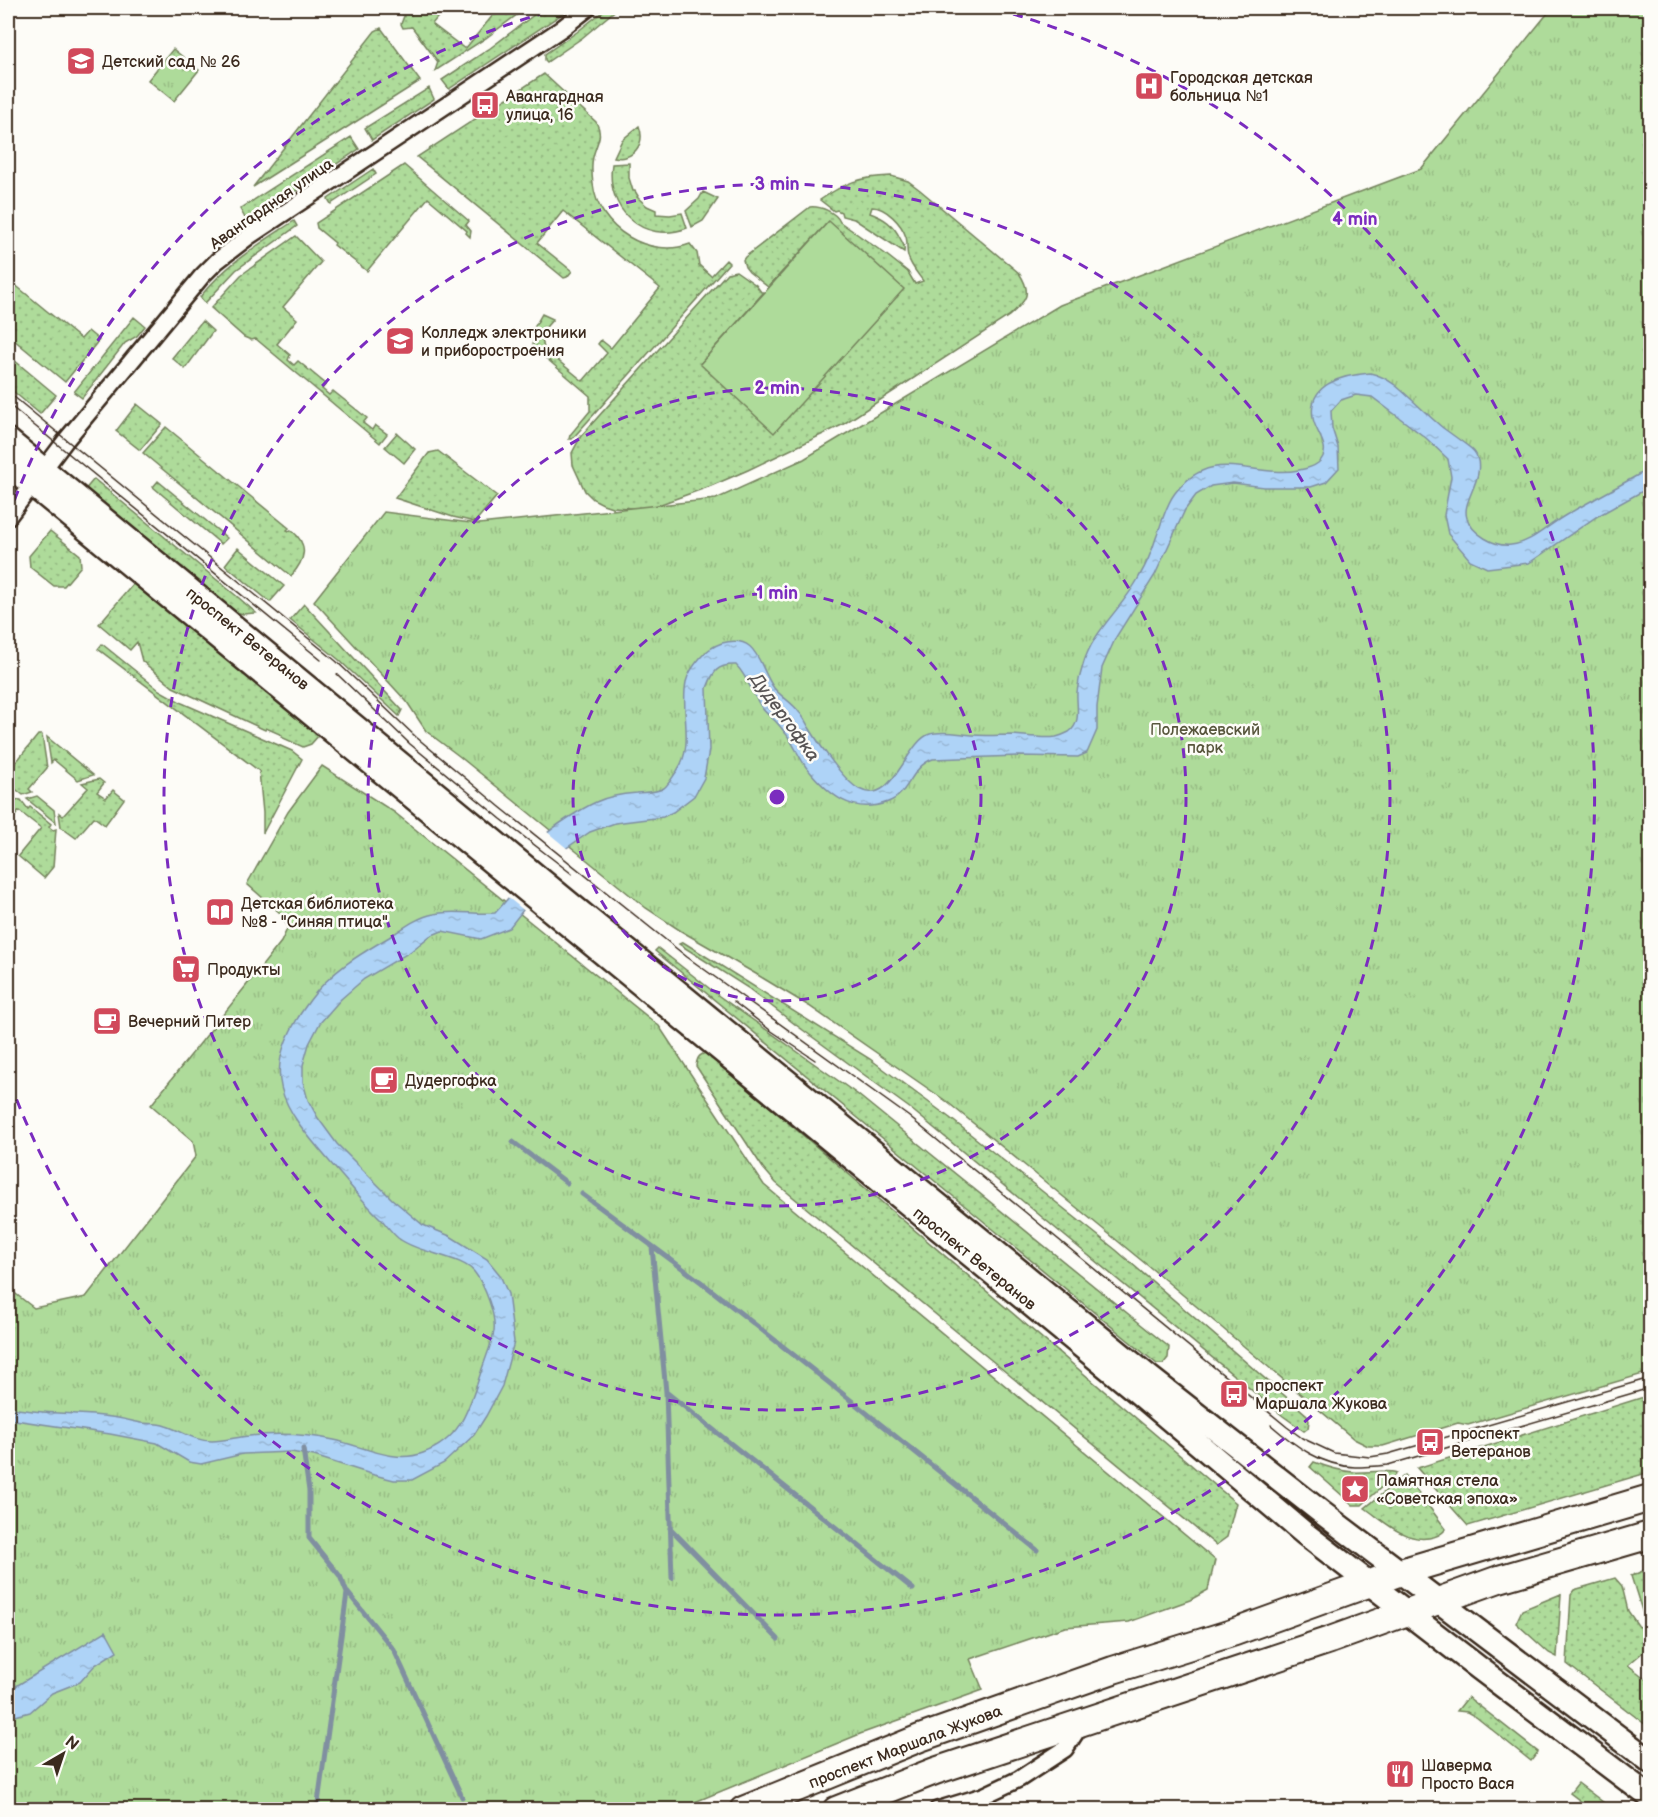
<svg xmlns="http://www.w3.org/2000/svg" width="1658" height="1817" font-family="'Balsamiq Sans',sans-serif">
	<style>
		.grass { fill: url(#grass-dots); stroke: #74825c; stroke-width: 1.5 }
		.park { fill: url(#park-tufts); stroke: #74825c; stroke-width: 1.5 }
		.garden { fill: #aedb9a; stroke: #74825c; stroke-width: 1.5 }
		.water { fill: url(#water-ripples); stroke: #808fa0; stroke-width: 1.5 }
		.pier { fill: #fdfcf7 }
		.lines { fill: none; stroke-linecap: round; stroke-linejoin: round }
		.stream { stroke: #808fa0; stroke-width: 5 }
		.minor-casing { stroke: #3b2a1e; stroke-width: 20 }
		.secondary-casing { stroke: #3b2a1e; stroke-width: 27 }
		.primary-casing { stroke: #3b2a1e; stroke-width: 30 }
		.minor { stroke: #fdfcf7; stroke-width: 15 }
		.secondary { stroke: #fdfcf7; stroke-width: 22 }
		.primary { stroke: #fdfcf7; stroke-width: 26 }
		.tram { stroke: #3b2a1e; stroke-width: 1.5 }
		.ring { fill: none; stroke: #7b2cbf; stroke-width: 3; stroke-dasharray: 10 8 }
		.labels { text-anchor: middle; stroke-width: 5; stroke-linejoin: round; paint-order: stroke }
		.poi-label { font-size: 16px; fill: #3b2a1e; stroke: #fdfcf7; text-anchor: start }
		.street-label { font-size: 16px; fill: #3b2a1e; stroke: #fdfcf7 }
		.park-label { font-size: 16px; fill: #58563d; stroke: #fdfcf7 }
		.water-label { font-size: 18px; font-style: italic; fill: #585454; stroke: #fdfcf7 }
		.centre { fill: #7b2cbf; stroke: #fdfcf7; stroke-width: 3 }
		.ring-label { font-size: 18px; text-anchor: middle; font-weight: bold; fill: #7b2cbf; stroke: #fdfcf7; stroke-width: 5; stroke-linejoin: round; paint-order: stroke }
	</style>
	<defs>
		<pattern id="grass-dots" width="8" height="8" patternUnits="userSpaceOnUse" patternTransform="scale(1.5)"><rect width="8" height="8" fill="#aedb9a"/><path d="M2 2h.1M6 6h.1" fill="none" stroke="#97bc84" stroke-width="1.8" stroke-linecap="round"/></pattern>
		<pattern id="park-tufts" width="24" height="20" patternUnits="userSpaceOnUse" patternTransform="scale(1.5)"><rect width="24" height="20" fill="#aedb9a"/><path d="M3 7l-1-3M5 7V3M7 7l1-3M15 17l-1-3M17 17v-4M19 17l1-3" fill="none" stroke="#97bc84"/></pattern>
		<pattern id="water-ripples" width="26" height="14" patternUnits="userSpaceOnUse" patternTransform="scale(1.5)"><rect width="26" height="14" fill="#aed3f7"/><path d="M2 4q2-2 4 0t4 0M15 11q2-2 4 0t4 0" fill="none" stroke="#97b5d3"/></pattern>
	</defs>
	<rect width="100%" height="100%" fill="#fdfcf7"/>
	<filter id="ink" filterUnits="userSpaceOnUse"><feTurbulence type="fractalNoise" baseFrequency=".0167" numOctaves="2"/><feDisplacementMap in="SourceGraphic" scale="12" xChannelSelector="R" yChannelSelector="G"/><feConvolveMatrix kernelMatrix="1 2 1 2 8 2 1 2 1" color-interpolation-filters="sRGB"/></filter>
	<g filter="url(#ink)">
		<path class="grass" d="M398,8H445L432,24L465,49L499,8H526L486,38L435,71L438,62L412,27L403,28L401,24L404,16Z
			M543,8H571L449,89L442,80L489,49Z
			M607,8H618L582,38L547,62L545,60V54L577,32Z
			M381,28L420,81L253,187L375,31Z
			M544,74L596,122C604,136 596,143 593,157C591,165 592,176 593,184C598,229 649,259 690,244L697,253L699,265L711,276L726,260L729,263L572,439H569L570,435L590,411V396L533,347L534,328L542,314L553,319L541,333L544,349L583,381L607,353L598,344L601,340L611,348L660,288L563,211L537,243L572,271L567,277L564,278L417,157Z
			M429,88L434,99L372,140L365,128Z
			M639,126C646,144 633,161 614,157L622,140Z
			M351,137L359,149L242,227L245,218L240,209Z
			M629,163V178L633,191H635L638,196L637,197L647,206L656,210V214L670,215L682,213L687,228C643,245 605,209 612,164Z
			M404,165L469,221L466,225L471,231L470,237L466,233L467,231L428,198L367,271L334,245L335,243L317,228L316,223Z
			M373,169L376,174L331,204L328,199Z
			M891,176L908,181L920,190L1019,273C1033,294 1026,301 1009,316L842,425L748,470L711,486L647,509L612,507L603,504L593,499L585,491L573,465L572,453L581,436L727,273L736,271L756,285L761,292H764L700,364L829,221L768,287L749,272L745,267L743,260L745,257L810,207C820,206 836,212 840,222L884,253L908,272L915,284L923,281C918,274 910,265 908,256C906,250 908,243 906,237C902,224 886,207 872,207L870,213C884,218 893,224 900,238C903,244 905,246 904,252L854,219L842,216L841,212L837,210L834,211L820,200C846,182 860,177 891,176Z
			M703,192L718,199L703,221L692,227L686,211L699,199Z
			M294,221L297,226L236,270L205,303L200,297C227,263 258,245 294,221Z
			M296,236L321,262L283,307L297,319L277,344L290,355L288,360L294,365L298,361L326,384L322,389L329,395L333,391L367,418L363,423L372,430L375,425L387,434L380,443L256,339L251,340L244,337L211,308L241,275Z
			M8,279L81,339L88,331L99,340L65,382L8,335Z
			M134,317L145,326L137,336L125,343L82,398L74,392Z
			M202,321L213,331L185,369L172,358Z
			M8,355L56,395L40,414L8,387Z
			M137,404L162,424L140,450L116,431Z
			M166,427L289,528L287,530L289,531L291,530C310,545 305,560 291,576L143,453Z
			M397,433L415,449L404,463L385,447Z
			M438,451L497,496L475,522L453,517L395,498L429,453Z
			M94,479L239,598L256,613L243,614L229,610L84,491Z
			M158,481L227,538L221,544L153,487Z
			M50,531L80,555L81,566L64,586H54L30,567L29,556Z
			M238,548L284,586L270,602L225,565Z
			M134,583L319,735L311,744L303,747L281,737L282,735L266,728L265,730L173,687L142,661L137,642L130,650L99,624Z
			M304,604L402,710L399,716L338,659L290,620Z
			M102,644L159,690L182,703L292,751L302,759L263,833V813L259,771L98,649Z
			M38,735H42L47,768L29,789L32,792L23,795L8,783V772Z
			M47,737L93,775L78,780L54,760L51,763Z
			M99,779L104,783L97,792L106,798L113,790L124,799L105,825L94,817L76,838L61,827L59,813L63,816L88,788L82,783Z
			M37,796L54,810L56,823L27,799Z
			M8,799L21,800L28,809L30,807L51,824L49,827L53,830L56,829L53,867L44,878L18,856L41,828L19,811L8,825Z
			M683,942L870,1059L950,1118L1116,1250L1307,1415L1309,1421L1308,1428L1304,1431L1283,1416L911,1109L796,1025L748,988L679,944Z
			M658,948L719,996L857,1094L1169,1347L1168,1358L1163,1364H1157L655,951Z
			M706,1053L1236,1503L1227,1537L1216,1545L776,1183L763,1168L696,1066C697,1059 698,1055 706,1053Z
			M1650,1395V1472L1468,1526L1417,1468Z
			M1314,1462C1327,1467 1339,1471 1353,1472C1365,1473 1388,1469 1397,1473L1362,1505H1353L1310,1467Z
			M1405,1475L1446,1529C1441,1535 1436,1537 1429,1538C1404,1542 1384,1521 1365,1508Z
			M1650,1568V1618L1644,1617L1631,1576Z
			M1615,1578L1622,1586L1628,1611L1639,1627L1650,1624V1646L1628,1665L1650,1682V1728L1567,1664L1571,1594L1574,1590Z
			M1561,1594L1557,1657L1549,1653L1516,1623L1522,1610Z
			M1468,1697L1538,1752L1531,1761L1476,1717L1467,1712L1457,1711Z
			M1578,1783L1612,1809H1591L1570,1793Z"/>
		<path class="park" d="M1552,8H1650V1372L1468,1425L1458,1423L1383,1446H1368L1354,1439L1152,1269L946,1101L809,1006L756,974L681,931L646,908L459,756L426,731L407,702L314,601L384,512L479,524L716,499L804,459L1060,305L1421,169Z
			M173,49L199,70L174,101L148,80Z
			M322,766L394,812L659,1026L764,1185L1215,1560L1208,1590L1190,1600L1129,1622L1065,1627L970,1659L983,1690L860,1734L678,1809H8V1288L34,1308L86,1297L196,1156L193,1141L151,1105L281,942L288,927L280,913L247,884L288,812Z"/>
		<path class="garden" d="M829,221L904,289L774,433L700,364Z"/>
		<path class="water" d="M1370,373C1379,375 1387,379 1395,385C1411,398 1426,414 1443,428C1450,433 1457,438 1465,444C1470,448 1475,450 1477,457C1485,479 1461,501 1467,518C1472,534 1495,547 1511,545C1532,543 1548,525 1566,515C1594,499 1623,484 1650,468V487L1596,517L1529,563L1487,568L1470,560L1448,534L1444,515L1451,477L1448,459L1426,438L1372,397L1356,395L1341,400L1331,411L1332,428L1338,447L1339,468L1326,482L1311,487H1264L1233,483L1211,486L1196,495L1185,510L1155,575L1116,637L1102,668L1097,707V730L1087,753L1078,757L1018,756L933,759C910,767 910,794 888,802C852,816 828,794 806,767C799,757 794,745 787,735C784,732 781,727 778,724C773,718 766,714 762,708C752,694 748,677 736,665C717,664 713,672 707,688L709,750L704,778L694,796L673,812L663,817L615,823L590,832L555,856L531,900L509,928L481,939L442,931L430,936L410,952L364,979L341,999L320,1023L309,1044L303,1065V1082L308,1100L318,1118L337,1144L392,1199L423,1225L450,1236L487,1259L500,1275L508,1294L514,1342L502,1386L486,1416L474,1435L444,1463L412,1480H394L374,1475L314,1456L291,1452L243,1454L201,1464L189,1462L157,1443L110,1434L8,1419V1407C42,1415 77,1412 111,1417C121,1418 131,1421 141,1423C149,1424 158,1423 166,1426C182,1431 194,1441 212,1441C224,1441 237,1437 249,1436C277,1433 306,1434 334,1440C363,1446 394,1464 423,1453C462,1439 469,1407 481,1372C485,1359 492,1344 494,1331C496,1315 485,1286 475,1273C463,1256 419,1254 398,1238C392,1233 387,1226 382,1220C367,1206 354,1190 341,1175C286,1110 251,1080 310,1000C331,971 360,954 391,936C405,927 418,917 434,914C455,909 474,915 495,913C503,904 511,896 517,886C525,871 533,849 543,837C552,827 583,808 596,802C608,796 623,794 637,793C645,792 656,793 664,788C669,784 673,776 677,771C695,745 680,712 686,682C688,673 694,665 700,658C706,651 713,646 722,643C759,633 758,666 774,688C781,697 792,702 799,712C804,717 806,723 810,729C819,744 844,781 859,789C893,808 906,741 930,734C943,730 959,734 972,735C986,736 1000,735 1014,735C1027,736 1043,739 1056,737C1061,736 1065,734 1069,732C1082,723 1076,705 1077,692C1078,683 1080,674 1083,665C1092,631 1123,608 1139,577C1146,565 1152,551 1156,538C1162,523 1165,506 1175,493C1213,444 1252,479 1299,470C1305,469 1313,467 1318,463C1334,449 1315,433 1313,418C1307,383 1344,375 1370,373Z
			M106,1631L117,1651L95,1665L80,1682L52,1693L30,1712L8,1718V1691Z"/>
		<path class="pier" d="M546,831L569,850L557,859L548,871L542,887L526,912L506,896L512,889L527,855L540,836Z"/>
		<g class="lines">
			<path class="stream" d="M513,1142L567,1183
				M582,1194L701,1282L828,1382L1037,1550
				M652,1247L666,1392L672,1578
				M666,1392L913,1589
				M303,1449L309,1491V1538L340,1576L347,1593L317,1810
				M670,1528L778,1639
				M348,1593L394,1650L462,1797"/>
			<g class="minor-casing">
				<path id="minor" d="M8,517L66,440L202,276L217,261L248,237L561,29L588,8
					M937,1810L983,1796L1019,1779L1065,1749L1082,1723"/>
			</g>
			<g class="secondary-casing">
				<path id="secondary" d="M8,440L568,902L1149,1377L1321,1512L1650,1761
					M8,465L1136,1391L1304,1533L1479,1668L1650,1797"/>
			</g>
			<g class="primary-casing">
				<path id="primary" d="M743,1810L920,1738L1113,1670L1235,1632L1401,1572L1650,1498
					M836,1810L935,1771L1330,1640L1499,1579L1650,1535"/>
			</g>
			<use href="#minor" class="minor"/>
			<use href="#secondary" class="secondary"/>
			<use href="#primary" class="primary"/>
			<path class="tram" d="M8,392L336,661L416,737L500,807L687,957L908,1116L1287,1427L1302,1438L1334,1453L1370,1457L1388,1454L1650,1378
				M8,404L321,660
				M337,674L410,744L501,819L572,874
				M734,1002L770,1030L815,1060
				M1271,1425C1295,1446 1322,1466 1355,1467C1366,1467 1377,1466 1388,1465L1650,1388"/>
		</g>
	</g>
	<g class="ring">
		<circle cx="777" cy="797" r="204"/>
		<circle cx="777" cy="797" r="409"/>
		<circle cx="777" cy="797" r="613"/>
		<path d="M8 517A818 818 0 0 1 558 9M996 9A818 818 0 1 1 8 1077"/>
	</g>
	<defs>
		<g id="school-square" transform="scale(1.5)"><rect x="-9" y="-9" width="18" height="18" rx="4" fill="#d1495b" stroke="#fdfcf7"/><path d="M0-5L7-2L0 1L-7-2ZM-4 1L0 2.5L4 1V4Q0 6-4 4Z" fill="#fff"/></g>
		<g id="hospital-square" transform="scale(1.5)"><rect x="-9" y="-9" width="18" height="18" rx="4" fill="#d1495b" stroke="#fdfcf7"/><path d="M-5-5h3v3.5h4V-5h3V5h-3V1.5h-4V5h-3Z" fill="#fff"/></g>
		<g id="bus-square" transform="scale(1.5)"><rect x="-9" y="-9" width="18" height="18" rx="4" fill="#d1495b" stroke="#fdfcf7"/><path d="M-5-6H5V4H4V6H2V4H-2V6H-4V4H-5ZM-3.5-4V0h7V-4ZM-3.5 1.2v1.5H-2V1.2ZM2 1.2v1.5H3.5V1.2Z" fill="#fff"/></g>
		<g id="university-square" transform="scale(1.5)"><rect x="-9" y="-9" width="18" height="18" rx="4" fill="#d1495b" stroke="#fdfcf7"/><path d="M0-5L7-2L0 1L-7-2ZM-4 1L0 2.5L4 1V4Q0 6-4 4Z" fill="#fff"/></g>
		<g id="library-square" transform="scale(1.5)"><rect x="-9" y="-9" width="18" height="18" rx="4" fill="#d1495b" stroke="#fdfcf7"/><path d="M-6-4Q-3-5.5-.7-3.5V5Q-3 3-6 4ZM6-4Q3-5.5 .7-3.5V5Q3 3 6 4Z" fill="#fff"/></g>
		<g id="supermarket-square" transform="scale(1.5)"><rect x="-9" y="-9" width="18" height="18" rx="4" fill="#d1495b" stroke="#fdfcf7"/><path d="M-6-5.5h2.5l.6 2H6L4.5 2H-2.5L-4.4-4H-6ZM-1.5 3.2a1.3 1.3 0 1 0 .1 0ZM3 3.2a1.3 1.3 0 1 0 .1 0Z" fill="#fff"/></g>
		<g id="cafe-square" transform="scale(1.5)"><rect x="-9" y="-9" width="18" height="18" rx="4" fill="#d1495b" stroke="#fdfcf7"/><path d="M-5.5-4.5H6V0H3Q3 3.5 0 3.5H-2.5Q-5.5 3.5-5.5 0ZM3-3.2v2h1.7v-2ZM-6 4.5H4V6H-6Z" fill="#fff"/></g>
		<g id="sight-square" transform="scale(1.5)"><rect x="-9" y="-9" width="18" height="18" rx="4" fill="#d1495b" stroke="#fdfcf7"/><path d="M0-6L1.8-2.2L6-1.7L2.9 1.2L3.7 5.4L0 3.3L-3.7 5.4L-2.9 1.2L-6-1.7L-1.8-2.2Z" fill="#fff"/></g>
		<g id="restaurant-square" transform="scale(1.5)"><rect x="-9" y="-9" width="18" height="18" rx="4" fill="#d1495b" stroke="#fdfcf7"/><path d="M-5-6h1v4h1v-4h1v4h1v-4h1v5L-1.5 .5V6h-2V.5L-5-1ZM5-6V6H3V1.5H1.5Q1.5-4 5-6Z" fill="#fff"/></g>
	</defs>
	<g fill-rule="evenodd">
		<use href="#school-square" x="81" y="61"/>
		<use href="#hospital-square" x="1149" y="86"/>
		<use href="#bus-square" x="485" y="105"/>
		<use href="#university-square" x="400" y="341"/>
		<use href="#library-square" x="220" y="912"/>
		<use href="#supermarket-square" x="186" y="969"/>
		<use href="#cafe-square" x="107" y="1021"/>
		<use href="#cafe-square" x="384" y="1080"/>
		<use href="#bus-square" x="1234" y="1394"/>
		<use href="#bus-square" x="1430" y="1442"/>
		<use href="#sight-square" x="1355" y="1489"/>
		<use href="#restaurant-square" x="1400" y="1774"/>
	</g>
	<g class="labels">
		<g class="poi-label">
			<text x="102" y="67">Детский сад № 26</text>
			<text x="1170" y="83">Городская детская<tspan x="1170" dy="18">больница №1</tspan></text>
			<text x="506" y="102">Авангардная<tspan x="506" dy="18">улица, 16</tspan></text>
			<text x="421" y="338">Колледж электроники<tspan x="421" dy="18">и приборостроения</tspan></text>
			<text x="241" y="909">Детская библиотека<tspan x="241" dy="18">№8 - "Синяя птица"</tspan></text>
			<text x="207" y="975">Продукты</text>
			<text x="128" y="1027">Вечерний Питер</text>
			<text x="405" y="1086">Дудергофка</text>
			<text x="1255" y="1391">проспект<tspan x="1255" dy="18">Маршала Жукова</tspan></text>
			<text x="1451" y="1439">проспект<tspan x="1451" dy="18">Ветеранов</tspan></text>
			<text x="1376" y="1486">Памятная стела<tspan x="1376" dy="18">«Советская эпоха»</tspan></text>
			<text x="1421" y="1771">Шаверма<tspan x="1421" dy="18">Просто Вася</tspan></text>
		</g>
		<g class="street-label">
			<text transform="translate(271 203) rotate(-35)" y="6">Авангардная улица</text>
			<text transform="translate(248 638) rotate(39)" y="6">проспект Ветеранов</text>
			<text transform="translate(975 1258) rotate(39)" y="6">проспект Ветеранов</text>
			<text transform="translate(905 1746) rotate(-21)" y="6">проспект Маршала Жукова</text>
		</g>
		<g class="park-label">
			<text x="1205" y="735">Полежаевский<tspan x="1205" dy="18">парк</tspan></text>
		</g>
		<g class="water-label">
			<text transform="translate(785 717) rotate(54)" y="6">Дудергофка</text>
		</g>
	</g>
	<circle cx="777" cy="797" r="9" class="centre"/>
	<g class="ring-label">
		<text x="777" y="190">3 min</text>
		<text x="1355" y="225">4 min</text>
		<text x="777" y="394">2 min</text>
		<text x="777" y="599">1 min</text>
	</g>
	<rect width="1658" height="1817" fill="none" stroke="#fdfcf7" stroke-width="30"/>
	<rect x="15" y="15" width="1628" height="1787" fill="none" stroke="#3b2a1e" stroke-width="2" filter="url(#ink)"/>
	<g transform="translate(63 1754) rotate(39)" stroke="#fdfcf7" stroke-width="4.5" paint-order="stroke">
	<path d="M0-4.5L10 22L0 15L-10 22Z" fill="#3b2a1e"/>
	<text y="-9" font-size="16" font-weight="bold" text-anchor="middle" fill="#3b2a1e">N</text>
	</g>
</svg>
